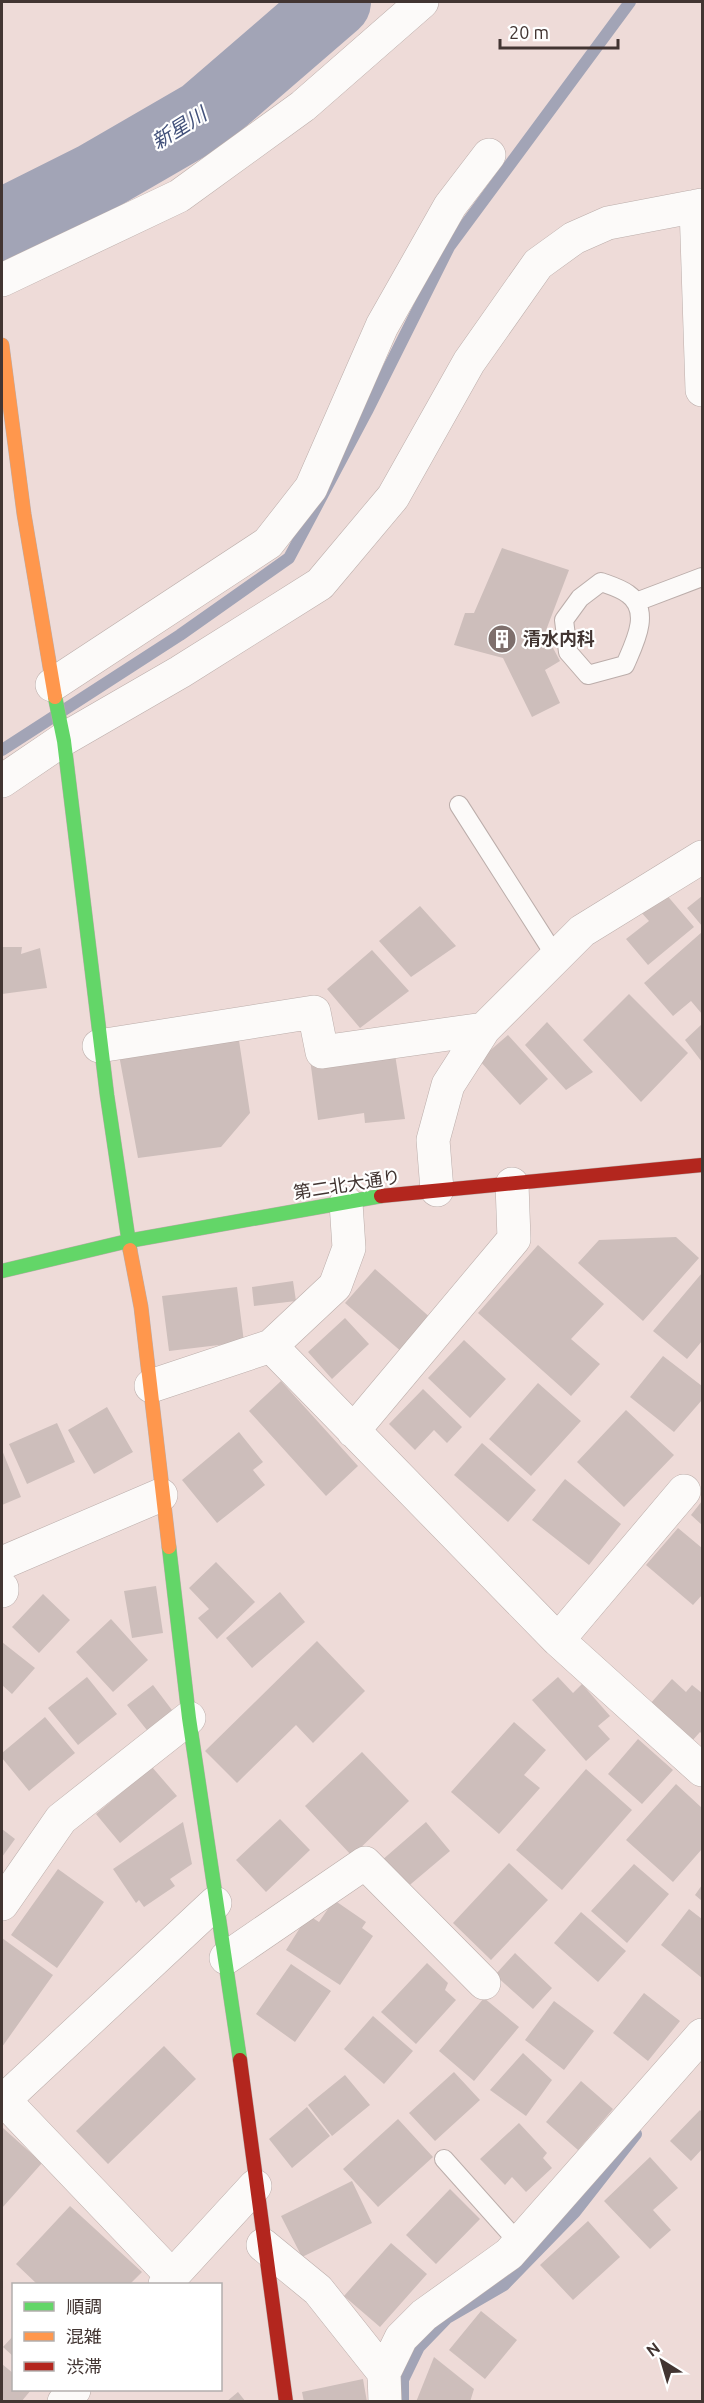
<svg xmlns="http://www.w3.org/2000/svg" width="704" height="2403" font-family="Ubuntu,'Noto Sans JP',sans-serif">
	<style>
		.lines { fill: none; stroke-linecap: round; stroke-linejoin: round }
		.stream { stroke: #a2a4b6; stroke-width: 12 }
		.river { stroke: #a2a4b6; stroke-width: 72 }
		.building { fill: #cdbebb }
		.lane-casing { stroke: #bbadaa; stroke-width: 20 }
		.street-casing { stroke: #bbadaa; stroke-width: 34 }
		.fast-casing { stroke: #bbadaa; stroke-width: 15 }
		.slow-casing { stroke: #bbadaa; stroke-width: 15 }
		.jam-casing { stroke: #bbadaa; stroke-width: 15 }
		.lane { stroke: #fcfaf9; stroke-width: 18 }
		.street { stroke: #fcfaf9; stroke-width: 33 }
		.fast { stroke: #63d668; stroke-width: 14 }
		.slow { stroke: #ff974d; stroke-width: 14 }
		.jam { stroke: #b3261e; stroke-width: 14 }
		.labels { text-anchor: middle; stroke-width: 4.5; stroke-linejoin: round; paint-order: stroke }
		.poi-label { font-size: 18px; font-weight: bold; fill: #423532; stroke: #fff; text-anchor: start }
		.street-label { font-size: 18px; fill: #423532; stroke: #fff }
		.water-label { font-size: 20px; font-style: italic; fill: #42517a; stroke: #fff }
	</style>
	<rect width="100%" height="100%" fill="#eedbd8"/>
	<g class="lines">
		<path class="stream" d="M2,750L180,635L289,558L367,411L449,247L630,2
			M403,2402V2380L419,2347L447,2318L504,2285L575,2212L636,2134"/>
		<path class="river" d="M2,225L96,178L203,116L335,2"/>
	</g>
	<path class="building" d="M502,548L569,570L545,633L560,661L545,670L560,703L532,717L503,658L454,645L465,613H474Z
		M665,893L694,927L648,965L626,939L649,921L640,911Z
		M702,896V926L687,908Z
		M420,906L456,946L411,977L379,941Z
		M702,932V1014L691,1001L673,1016L644,983Z
		M2,947H22L21,954L40,948L47,988L2,994Z
		M372,950L409,991L360,1028L327,989Z
		M629,994L688,1053L641,1102L583,1040Z
		M547,1022L593,1072L566,1090L525,1045Z
		M702,1024V1062L685,1040Z
		M238,1034L250,1113L221,1147L138,1158L119,1055Z
		M508,1035L548,1079L520,1105L479,1060Z
		M394,1048L405,1119L365,1123L364,1113L318,1120L310,1059Z
		M676,1237L699,1258L643,1321L578,1263L599,1240Z
		M538,1245L604,1304L571,1339L600,1364L571,1396L478,1313Z
		M375,1269L432,1319L403,1353L345,1303Z
		M702,1273V1341L687,1359L653,1331Z
		M293,1281L296,1301L254,1306L252,1287Z
		M237,1287L244,1342L169,1351L162,1296Z
		M345,1318L369,1344L332,1379L308,1352Z
		M464,1340L506,1379L470,1418L428,1378Z
		M663,1356L702,1386V1400L674,1432L630,1397Z
		M281,1381L358,1466L326,1496L249,1411Z
		M538,1383L581,1421L531,1476L489,1439Z
		M423,1389L462,1427L447,1443L434,1430L415,1450L389,1424Z
		M107,1407L133,1452L94,1474L68,1430Z
		M626,1410L674,1455L624,1507L577,1462Z
		M57,1423L75,1462L27,1484L9,1444Z
		M239,1432L263,1462L253,1470L265,1485L217,1523L182,1480Z
		M482,1443L536,1490L508,1522L454,1475Z
		M2,1450L21,1497L2,1505Z
		M565,1479L621,1524L589,1565L532,1520Z
		M702,1501V1525L691,1515Z
		M678,1528L702,1548V1595L693,1605L646,1565Z
		M216,1562L255,1602L217,1639L198,1618L209,1609L189,1588Z
		M156,1586L163,1633L132,1638L124,1591Z
		M280,1592L305,1622L252,1668L226,1638Z
		M43,1594L70,1620L39,1653L12,1627Z
		M111,1619L148,1660L113,1692L76,1652Z
		M317,1641L365,1691L313,1743L296,1725L237,1783L205,1751Z
		M2,1642L35,1668L12,1694L2,1685Z
		M87,1677L117,1714L78,1745L48,1708Z
		M558,1677L573,1693L582,1684L610,1716L598,1726L610,1739L586,1761L532,1700Z
		M672,1679L686,1692L692,1685L702,1693V1734L700,1732L692,1741L650,1704Z
		M153,1685L175,1714L150,1734L127,1705Z
		M45,1717L75,1753L29,1791L2,1758V1753Z
		M514,1722L546,1750L524,1775L540,1788L499,1834L451,1792Z
		M638,1739L673,1770L642,1804L608,1774Z
		M362,1752L409,1801L352,1856L305,1806Z
		M152,1767L177,1796L120,1843L96,1814Z
		M586,1769L632,1810L562,1890L516,1850Z
		M676,1784L702,1808V1849L673,1882L626,1840Z
		M280,1819L310,1850L266,1892L236,1860Z
		M183,1822L192,1864L170,1879L175,1886L144,1907L139,1900L136,1903L113,1869Z
		M426,1822L450,1851L405,1889L381,1861Z
		M2,1829L15,1839L2,1857Z
		M509,1863L548,1900L491,1960L453,1923Z
		M634,1864L669,1894L627,1943L591,1911Z
		M58,1869L104,1902L57,1968L11,1935Z
		M702,1885V1901L695,1895Z
		M334,1900L366,1922L362,1928L373,1936L340,1985L286,1950L308,1915L319,1922Z
		M689,1909L702,1919V1978L661,1945Z
		M581,1912L626,1951L598,1982L554,1943Z
		M2,1938L53,1975L2,2047Z
		M515,1953L552,1988L533,2009L495,1975Z
		M427,1963L448,1983L445,1990L456,2000L416,2044L381,2012Z
		M291,1964L331,1991L295,2042L256,2014Z
		M644,1993L680,2021L648,2061L613,2033Z
		M484,1998L519,2027L474,2081L439,2051Z
		M554,2001L594,2031L564,2070L525,2040Z
		M373,2016L413,2051L384,2084L344,2049Z
		M164,2046L196,2079L108,2164L76,2131Z
		M523,2053L552,2080L526,2116L490,2090Z
		M454,2072L480,2100L435,2141L409,2113Z
		M345,2075L370,2105L332,2136L308,2105Z
		M581,2081L613,2109L578,2150L546,2122Z
		M307,2107L330,2136L292,2168L269,2139Z
		M700,2110L702,2112V2149L691,2161L670,2141Z
		M398,2119L433,2157L378,2207L343,2169Z
		M519,2123L547,2153L543,2158L552,2168L526,2192L512,2177L505,2185L480,2159Z
		M3,2128L42,2163L2,2208V2130Z
		M650,2157L678,2188L653,2210L671,2230L650,2249L604,2201Z
		M352,2181L372,2223L302,2257L281,2216Z
		M450,2189L480,2219L436,2264L406,2235Z
		M70,2206L142,2272L130,2284H37L16,2264Z
		M588,2221L620,2257L573,2300L540,2265Z
		M391,2243L427,2274L380,2327L344,2296Z
		M481,2311L517,2340L485,2379L449,2350Z
		M14,2335V2357L3,2347Z
		M434,2357L474,2389L470,2402H416Z
		M2,2364L14,2374V2390H31L21,2402H2Z
		M363,2379L367,2402H304L302,2392Z
		M238,2392L246,2402H226Z"/>
	<g class="lines">
		<g class="lane-casing">
			<path id="lane" d="M601,582C609,585 620,588 628,594C652,611 634,644 625,665L588,675L568,652L564,620L580,598Z
				M636,602L702,577
				M459,805L556,957
				M444,2159L519,2243"/>
		</g>
		<g class="street-casing">
			<path id="street" d="M696,206L702,390
				M2,280L179,196L303,106L422,2
				M52,685L268,543L311,488L382,326L450,206L489,155
				M2,781L64,739L180,672L320,584L393,497L469,362L538,264L574,238L608,223L702,205
				M99,1046L314,1012L322,1052L484,1029
				M437,1190L433,1140L448,1085L484,1029L582,931L702,857
				M271,1346L558,1640L702,1770
				M151,1386L271,1346L335,1286L349,1248L346,1203
				M353,1431L514,1239L512,1184
				M2,1563L161,1495
				M2,1588V1591
				M558,1640L684,1491
				M2,1904L61,1819L189,1718
				M226,1958L365,1863L484,1983
				M2,2098L172,2276
				M4,2100L215,1903
				M263,2245L318,2290L384,2373L385,2402
				M165,2284L255,2186
				M384,2373L401,2338L424,2315L509,2254L702,2035
				M64,2402L74,2390"/>
		</g>
		<g class="fast-casing">
			<path id="fast" d="M55,697L64,741L107,1095L130,1250
				M2,1271L128,1241L381,1196
				M169,1547L189,1718L240,2060"/>
		</g>
		<g class="slow-casing">
			<path id="slow" d="M2,345L24,514L55,697
				M130,1250L141,1307L169,1547"/>
		</g>
		<g class="jam-casing">
			<path id="jam" d="M381,1196L702,1165
				M240,2060L286,2402"/>
		</g>
		<use href="#lane" class="lane"/>
		<use href="#street" class="street"/>
		<use href="#fast" class="fast"/>
		<use href="#slow" class="slow"/>
		<use href="#jam" class="jam"/>
	</g>
	<defs>
		<g id="building-disc" transform="scale(1.5)"><circle r="9.5" fill="#7e6f6c" stroke="#fff"/><path d="M-4-6H4V6H1V3H-1V6H-4ZM-2.5-4.3h1.7v1.8h-1.7ZM.8-4.3h1.7v1.8H.8ZM-2.5-1h1.7V.8h-1.7ZM.8-1h1.7V.8H.8Z" fill="#fff"/></g>
	</defs>
	<g fill-rule="evenodd">
		<use href="#building-disc" x="502" y="639"/>
	</g>
	<g class="labels">
		<g class="poi-label">
			<text x="523" y="645">清水内科</text>
		</g>
		<g class="street-label">
			<text transform="translate(347 1185) rotate(-9)" y="6">第二北大通り</text>
		</g>
		<g class="water-label">
			<text transform="translate(179 128) rotate(-32)" y="7">新星川</text>
		</g>
	</g>
	<rect width="704" height="2403" fill="none" stroke="#423532" stroke-width="6"/>
	<rect x="12" y="2283" width="210" height="108" fill="#ffffff" stroke="#b3aead" stroke-width="1.5"/>
	<rect x="24" y="2302" width="30" height="9" fill="#63d668" stroke="#b3aead" stroke-width="1.5"/>
	<text x="66" y="2313" font-size="18" fill="#423532">順調</text>
	<rect x="24" y="2332" width="30" height="9" fill="#ff974d" stroke="#b3aead" stroke-width="1.5"/>
	<text x="66" y="2343" font-size="18" fill="#423532">混雑</text>
	<rect x="24" y="2362" width="30" height="9" fill="#b3261e" stroke="#b3aead" stroke-width="1.5"/>
	<text x="66" y="2373" font-size="18" fill="#423532">渋滞</text>
	<g transform="translate(662 2361) rotate(323)" stroke="#ffffff" stroke-width="4.5" paint-order="stroke">
	<path d="M0-4.5L10 22L0 15L-10 22Z" fill="#423532"/>
	<text y="-9" font-size="16" font-weight="bold" text-anchor="middle" fill="#423532">N</text>
	</g>
	<path d="M500 39v9h118v-9" fill="none" stroke="#423532" stroke-width="3"/>
	<text x="509" y="39" font-size="18" fill="#423532" stroke="#ffffff" stroke-width="4.5" paint-order="stroke">20 m</text>
</svg>
